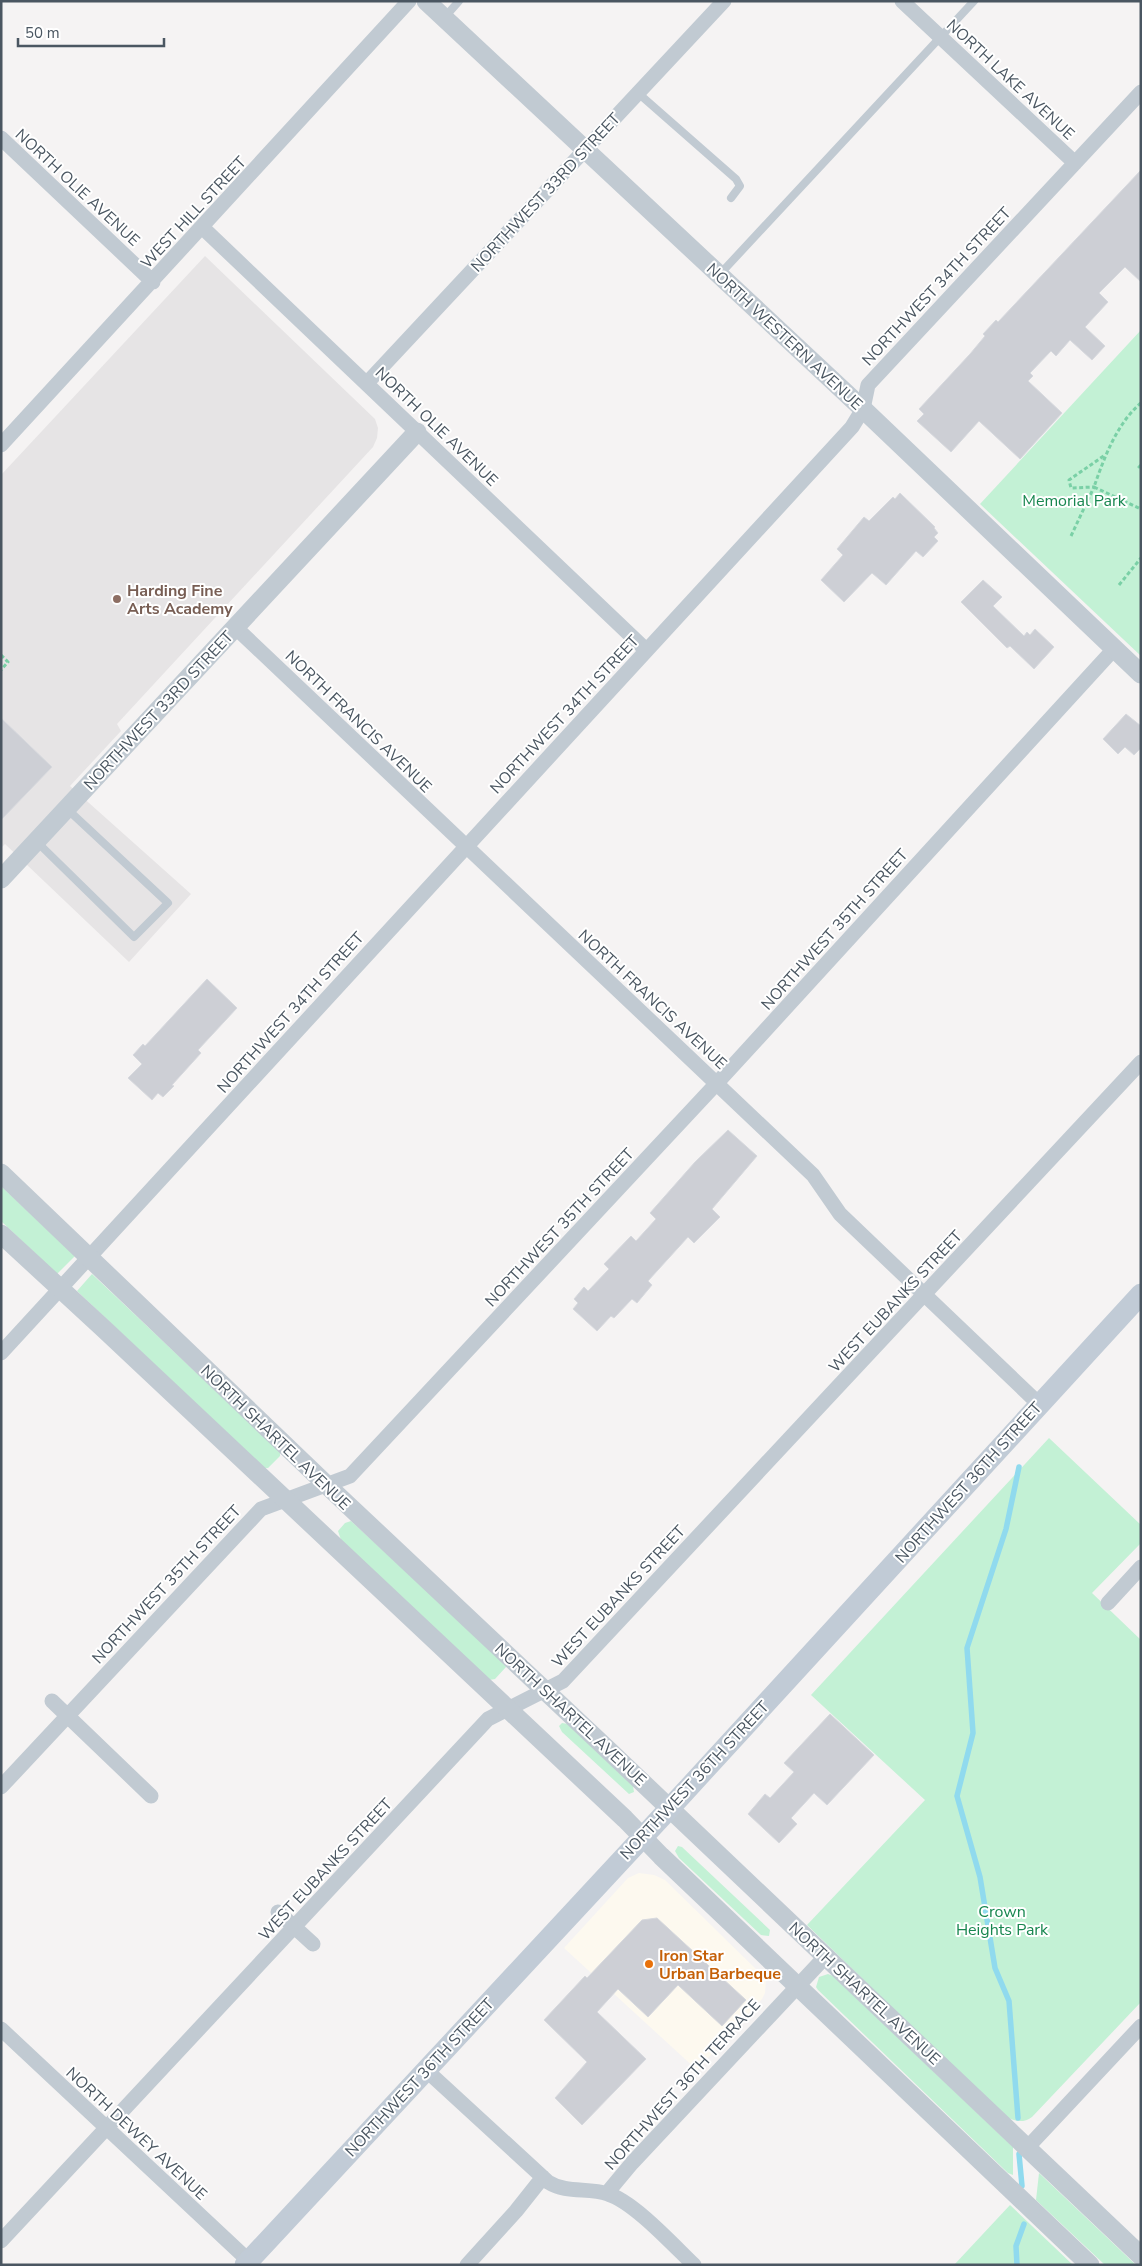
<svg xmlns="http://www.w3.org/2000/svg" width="1142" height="2266" font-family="'Nunito Sans',sans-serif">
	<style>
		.commercial { fill: #fdf9ef }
		.education { fill: #e6e4e5 }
		.green { fill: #c3f1d5 }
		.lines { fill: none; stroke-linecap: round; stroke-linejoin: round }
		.stream { stroke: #90daee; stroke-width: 5.5 }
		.building { fill: #cdcfd5; stroke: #d7d9de }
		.path { stroke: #7ad0a6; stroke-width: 3; stroke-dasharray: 4 2.5; stroke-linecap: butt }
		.service { stroke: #c1cad2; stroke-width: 8 }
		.minor { stroke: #c1cad2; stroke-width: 15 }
		.tertiary { stroke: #c1cad2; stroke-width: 19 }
		.secondary { stroke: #c1cbd6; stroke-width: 21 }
		.education-dot { fill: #8d6e63; stroke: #fff; stroke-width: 2 }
		.food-dot { fill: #e8710a; stroke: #fff; stroke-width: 2 }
		.labels { text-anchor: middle; stroke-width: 4; stroke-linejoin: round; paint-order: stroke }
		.street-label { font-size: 16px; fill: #4a5661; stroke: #fff }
		.park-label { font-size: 16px; fill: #17864f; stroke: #fff }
		.education-label { font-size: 16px; font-weight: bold; fill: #785e54; stroke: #fff; text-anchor: start }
		.food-label { font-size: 16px; font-weight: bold; fill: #c56008; stroke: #fff; text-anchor: start }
	</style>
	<rect width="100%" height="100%" fill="#f5f3f3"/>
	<path class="commercial" d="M639,1873L654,1875L665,1880L766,1979L765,1993L762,1999L697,2070L564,1948L628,1878Z"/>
	<path class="education" d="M205,256L375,419L378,428L377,438L373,447L117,724L121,731L70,786L191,894L129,962L5,844L1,848V475Z"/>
	<path class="green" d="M1141,330V656L980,504Z
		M1,1186L75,1256L57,1274L1,1221Z
		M92,1274L280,1452V1456L268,1468H264L77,1291Z
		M1049,1438L1141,1525V1543L1092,1593L1141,1640V2002L1032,2117C1022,2124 1015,2121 1004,2116L807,1925L925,1800L811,1695Z
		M351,1521L505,1663L506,1667L495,1679L489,1680L341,1540L338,1531L345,1523Z
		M562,1723L568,1724L633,1786L634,1792L629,1794L562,1732L559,1726Z
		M678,1846L682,1847L770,1930L769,1936L761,1935L679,1858L675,1851Z
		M828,1974L833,1976L1013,2147V2175L1008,2173L818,1990L816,1987L819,1977Z
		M1039,2173L1136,2265H1105L1036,2200Z
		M1010,2205L1073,2265H954Z"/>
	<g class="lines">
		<path class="stream" d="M1018,2118L1009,2001L995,1968L980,1877L957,1796L973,1733L967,1648L1006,1529L1019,1467
			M1019,2154L1022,2186
			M1017,2265L1016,2246L1024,2224"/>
	</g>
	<path class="building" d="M1141,170V282L1125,267L1099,293L1108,302L1085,327L1105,346L1092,360L1070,340L1056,356L1051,351L1030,373L1033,376L1028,381L1062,413L1020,459L979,421L951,452L917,421L924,414L919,409L970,354L985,336L983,334L996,320L998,322Z
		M900,493L935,527L934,528L938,533L934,537L938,541L923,557L916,551L886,585L872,573L844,602L821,580L843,555L837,549L864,517L869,521L893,497L895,499Z
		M983,580L1002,597L993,606L1024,636L1027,632L1030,635L1035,629L1054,647L1034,669L1010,646L1007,648L961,602Z
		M1126,714L1141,726V748L1134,755L1125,747L1118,754L1103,739Z
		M1,718L52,767L1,820Z
		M207,979L237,1008L198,1050L201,1053L172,1085L174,1086L163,1097L158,1093L152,1100L128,1078L142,1064L133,1055L143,1044L145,1046Z
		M728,1130L757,1156L712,1209L720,1217L694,1243L688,1237L648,1281L652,1285L637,1303L632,1299L614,1318L611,1316L597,1331L573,1309L578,1303L574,1299L584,1287L588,1291L609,1269L604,1264L631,1236L636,1241L656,1219L650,1213L695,1162Z
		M830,1714L874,1755L827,1805L814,1793L791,1818L797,1824L779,1843L748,1814L765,1794L770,1798L794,1772L784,1763Z
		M657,1918L746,2000L722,2026L678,1985L648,2017L618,1989L597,2012L646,2059L582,2125L555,2098L587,2062L544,2020L585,1976L587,1978L642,1920Z"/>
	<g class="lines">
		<path class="path" d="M1141,403C1117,423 1104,458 1094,487L1141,509
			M1141,465L1139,467L1141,468
			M1071,536L1094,487L1071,488L1069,480L1105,455
			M1119,585L1141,558
			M1,655L8,662L1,670"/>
		<path class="service" d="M444,18L459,1
			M638,93L736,179L740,186L731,198
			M720,274L974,1
			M36,841L134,937L168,903L66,808"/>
		<path class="minor" d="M902,1L1075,163
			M1,138L153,282
			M203,228L646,650
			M367,383L724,1
			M1,445L409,1
			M235,627L813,1175L840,1214L1039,1404
			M1,1353L852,427L863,409L868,385L1141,92
			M1108,1603L1141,1567
			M52,1701L151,1796
			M1,1787L261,1509L350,1476L717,1083L1114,649
			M278,1912L313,1944
			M1,2029L249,2261
			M426,2070L548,2182C567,2194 588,2187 608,2194C634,2202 673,2245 694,2265
			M1027,2148L1141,2026
			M607,2193L632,2163L826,1956
			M1,2241L488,1719L563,1681L1141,1062
			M467,2265L516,2211L543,2177"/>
		<path class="tertiary" d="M426,1L863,409L1141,674
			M1,879L417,432
			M1,1173L332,1490L605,1747L1141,2256
			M1,1234L104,1329L625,1819L661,1856L1090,2265"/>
		<path class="secondary" d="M245,2265L680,1797L1141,1294"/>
	</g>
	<circle class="education-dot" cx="117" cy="599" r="5"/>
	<circle class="food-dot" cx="649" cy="1964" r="5"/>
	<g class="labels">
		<g class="street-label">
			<text transform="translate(1011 79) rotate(43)" y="6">NORTH LAKE AVENUE</text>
			<text transform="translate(78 187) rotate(43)" y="6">NORTH OLIE AVENUE</text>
			<text transform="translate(545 192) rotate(-47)" y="6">NORTHWEST 33RD STREET</text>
			<text transform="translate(193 212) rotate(-47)" y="6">WEST HILL STREET</text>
			<text transform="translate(936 286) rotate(-47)" y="6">NORTHWEST 34TH STREET</text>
			<text transform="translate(785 336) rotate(43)" y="6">NORTH WESTERN AVENUE</text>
			<text transform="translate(437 426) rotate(44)" y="6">NORTH OLIE AVENUE</text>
			<text transform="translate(158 710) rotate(-47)" y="6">NORTHWEST 33RD STREET</text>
			<text transform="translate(564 714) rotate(-47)" y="6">NORTHWEST 34TH STREET</text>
			<text transform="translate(359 721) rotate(44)" y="6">NORTH FRANCIS AVENUE</text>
			<text transform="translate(834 929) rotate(-48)" y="6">NORTHWEST 35TH STREET</text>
			<text transform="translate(653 999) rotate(43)" y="6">NORTH FRANCIS AVENUE</text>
			<text transform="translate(290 1012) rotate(-48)" y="6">NORTHWEST 34TH STREET</text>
			<text transform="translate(559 1227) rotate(-47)" y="6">NORTHWEST 35TH STREET</text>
			<text transform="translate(895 1301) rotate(-47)" y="6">WEST EUBANKS STREET</text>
			<text transform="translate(276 1437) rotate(44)" y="6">NORTH SHARTEL AVENUE</text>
			<text transform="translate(968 1482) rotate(-48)" y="6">NORTHWEST 36TH STREET</text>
			<text transform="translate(166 1584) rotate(-47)" y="6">NORTHWEST 35TH STREET</text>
			<text transform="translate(618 1596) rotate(-47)" y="6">WEST EUBANKS STREET</text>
			<text transform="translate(571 1714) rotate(43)" y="6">NORTH SHARTEL AVENUE</text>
			<text transform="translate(694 1780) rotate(-47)" y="6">NORTHWEST 36TH STREET</text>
			<text transform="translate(325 1869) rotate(-47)" y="6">WEST EUBANKS STREET</text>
			<text transform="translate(865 1993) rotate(43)" y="6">NORTH SHARTEL AVENUE</text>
			<text transform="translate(419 2077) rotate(-47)" y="6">NORTHWEST 36TH STREET</text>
			<text transform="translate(682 2084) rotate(-48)" y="6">NORTHWEST 36TH TERRACE</text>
			<text transform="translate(137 2133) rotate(43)" y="6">NORTH DEWEY AVENUE</text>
		</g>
		<g class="park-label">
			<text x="1074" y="506">Memorial Park</text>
			<text x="1002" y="1917">Crown<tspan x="1002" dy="18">Heights Park</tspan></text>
		</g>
		<g class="education-label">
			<text x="127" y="596">Harding Fine<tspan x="127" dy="18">Arts Academy</tspan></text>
		</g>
		<g class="food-label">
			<text x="659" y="1961">Iron Star<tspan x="659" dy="18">Urban Barbeque</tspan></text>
		</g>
	</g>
	<rect width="1142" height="2266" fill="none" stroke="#4a5661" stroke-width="5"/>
	<path d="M18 38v8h146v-8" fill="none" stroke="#4a5661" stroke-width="2.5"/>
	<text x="25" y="38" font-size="15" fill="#4a5661" stroke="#ffffff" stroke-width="4" paint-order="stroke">50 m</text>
</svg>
